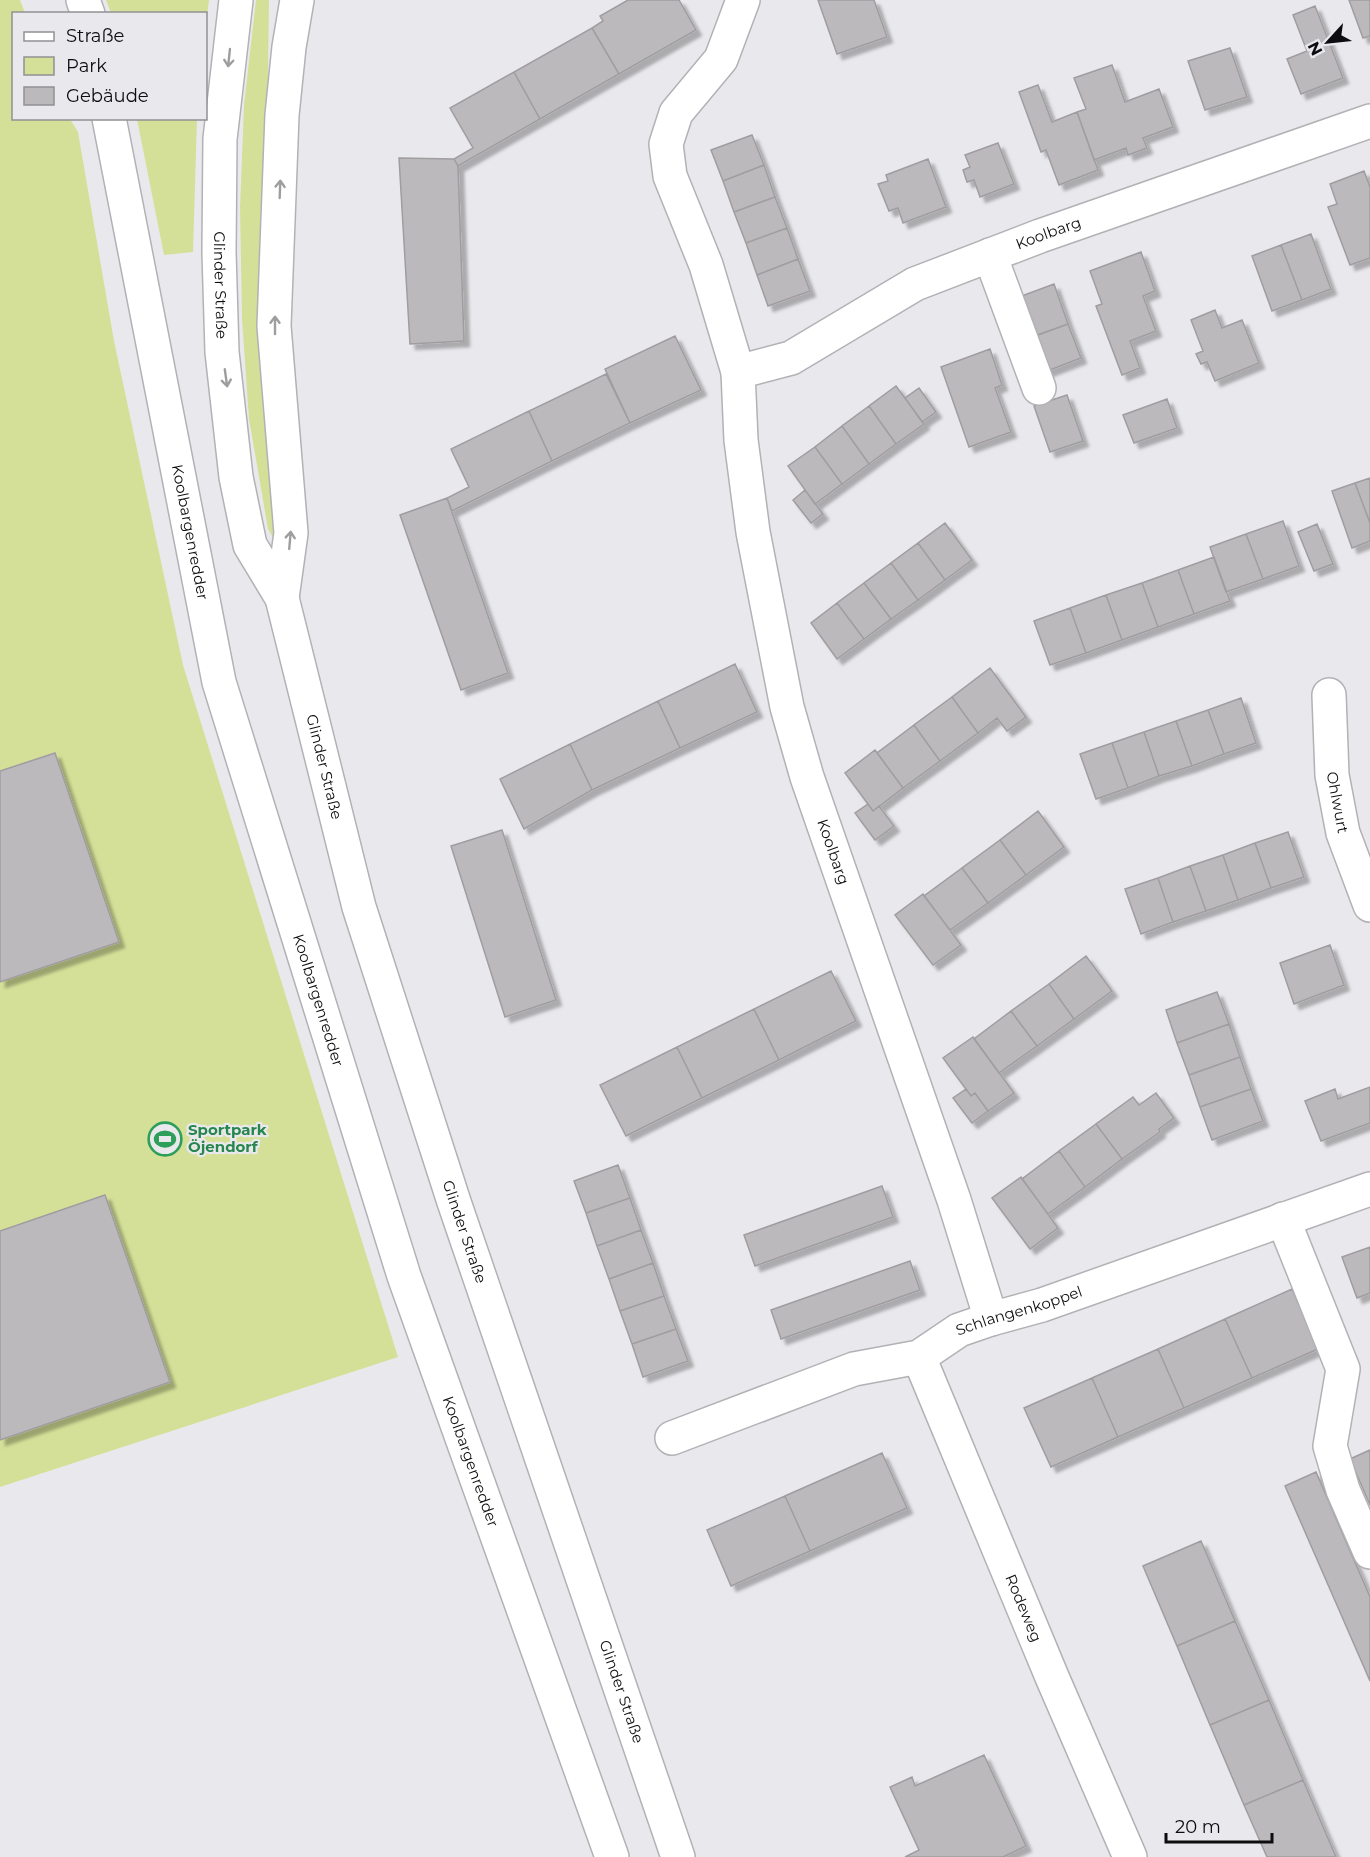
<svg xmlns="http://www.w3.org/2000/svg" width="1370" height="1857" font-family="Montserrat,sans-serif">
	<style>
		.green { fill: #d4e098 }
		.building { fill: #bcb9bc; stroke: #a09da0; stroke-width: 1.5; filter: url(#shadow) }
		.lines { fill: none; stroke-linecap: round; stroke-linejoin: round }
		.minor-casing { stroke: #b2b2b6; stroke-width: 36 }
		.major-casing { stroke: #b2b2b6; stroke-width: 36 }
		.minor { stroke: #fff; stroke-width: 33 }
		.major { stroke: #fff; stroke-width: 33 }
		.oneway { stroke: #9e9e9f }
		.labels { text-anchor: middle; stroke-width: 4.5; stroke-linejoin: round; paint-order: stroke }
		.street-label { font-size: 15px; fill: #0d0c0e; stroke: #e9e9ed }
		.leisure-label { font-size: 15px; font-weight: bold; fill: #27864d; stroke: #e9e9ed; text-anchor: start }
	</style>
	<defs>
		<filter id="shadow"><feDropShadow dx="5.5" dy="5.5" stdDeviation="1.5" flood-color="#0004"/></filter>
	</defs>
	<rect width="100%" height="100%" fill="#e9e9ed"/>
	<path class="green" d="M0,0H20L25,13L14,14V118L70,119L78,132L114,341L183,665L398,1357L0,1487Z
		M106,0H209L206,24V14L111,13Z
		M256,0H269L267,154L280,528L274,539L268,529L249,419L242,319L240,208L244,105Z
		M137,119H197L193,252L164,255Z"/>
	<path class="building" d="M628,0H679L696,30L619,74L592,28L603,21L600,16Z
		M818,0H874L887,37L837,54Z
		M1349,0H1370V36L1363,38Z
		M1315,6L1343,78L1301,94L1287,59L1307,51L1293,15Z
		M592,28L619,74L540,119L514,72Z
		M1230,48L1247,97L1205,110L1188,61Z
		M1112,65L1125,102L1159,89L1173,127L1143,138L1147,148L1128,155L1126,148L1094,160L1077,112L1086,109L1074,78Z
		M514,72L540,119L458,166L454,159L473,148L450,108Z
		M1038,85L1052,122L1077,112L1098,170L1059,185L1046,150L1041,152L1019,92Z
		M752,135L764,165L723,181L711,150Z
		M998,143L1014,184L980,197L974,180L967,182L963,170L970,167L965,155Z
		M399,158L454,159L458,166L464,341L410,344Z
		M928,159L946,207L903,223L898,208L889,211L878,184L888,181L886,175Z
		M764,165L775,197L734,212L723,181Z
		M1364,171L1370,187V258L1350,265L1328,207L1337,204L1330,184Z
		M775,197L787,228L746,243L734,212Z
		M787,228L798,259L757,275L746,243Z
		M1311,234L1331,289L1302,300L1281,245Z
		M1281,245L1302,300L1272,311L1252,256Z
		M1141,252L1155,291L1143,296L1156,331L1130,341L1140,368L1122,375L1096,306L1102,304L1090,271Z
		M798,259L810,291L768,306L757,275Z
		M1054,284L1068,324L1026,339L1011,300Z
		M1215,310L1222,328L1242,320L1259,363L1215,381L1207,362L1201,364L1196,354L1203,351L1191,320Z
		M1068,324L1081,358L1042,373L1030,338Z
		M675,336L701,390L630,423L605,369Z
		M990,349L1002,385L995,388L1011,432L969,447L941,367Z
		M606,374L630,423L552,461L529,411Z
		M896,386L924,424L896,444L869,406Z
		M919,388L936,412L922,422L905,398Z
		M1067,395L1083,441L1050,452L1034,406Z
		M1167,399L1177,428L1134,443L1123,415Z
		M869,406L896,444L869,464L842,426Z
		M529,411L552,461L452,511L447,498L469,487L451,449Z
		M842,426L869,464L842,484L815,447Z
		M815,447L842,484L815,504L788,466Z
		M1370,478V523L1355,483Z
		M1355,483L1370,523V541L1352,548L1332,491Z
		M805,490L823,514L811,523L793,500Z
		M447,498L508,673L461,690L400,515Z
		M1283,521L1299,566L1263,579L1246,534Z
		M945,523L972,560L945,580L918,543Z
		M1317,524L1333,564L1314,571L1298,532Z
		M1246,534L1263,579L1226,592L1210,547Z
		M918,543L945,580L918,600L891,563Z
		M1214,557L1230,601L1194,614L1178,570Z
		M891,563L918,600L891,619L864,583Z
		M1178,570L1194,614L1158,627L1142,583Z
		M864,583L891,619L864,639L837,603Z
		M1142,583L1158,627L1122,640L1106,595Z
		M1106,595L1122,640L1086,653L1070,608Z
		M837,603L864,639L837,659L811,623Z
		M1070,608L1086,653L1050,665L1034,621Z
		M735,664L757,712L680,748L658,701Z
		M990,668L1026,717L1007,731L997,718L978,733L952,697Z
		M952,697L978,733L940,761L914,725Z
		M1241,698L1256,743L1224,754L1208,710Z
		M658,701L680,748L592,790L570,744Z
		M1208,710L1224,754L1192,766L1176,721Z
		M1176,721L1192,766L1159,776L1144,732Z
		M914,725L940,761L903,788L877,753Z
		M1144,732L1159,776L1128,788L1112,743Z
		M1112,743L1128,788L1096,799L1080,754Z
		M570,744L592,790L524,829L500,779Z
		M875,750L903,788L873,811L845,773Z
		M55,753L119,942L0,982V771Z
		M868,804L873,811L879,806L894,826L875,840L855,813Z
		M1038,811L1064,847L1026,875L1000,840Z
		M502,830L556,1000L505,1017L451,846Z
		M1288,832L1304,877L1271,888L1255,843Z
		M1000,840L1026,875L988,903L962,868Z
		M1255,843L1271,888L1238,900L1223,855Z
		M1223,855L1238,900L1206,911L1190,866Z
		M1190,866L1206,911L1173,922L1158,878Z
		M962,868L988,903L950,930L924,896Z
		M1158,878L1173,922L1141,934L1125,889Z
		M923,894L961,945L933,965L895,915Z
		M1330,945L1344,985L1294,1004L1280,963Z
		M1086,956L1112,991L1074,1019L1049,984Z
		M831,971L856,1021L779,1060L754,1009Z
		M1049,984L1074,1019L1037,1046L1011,1011Z
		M1217,992L1229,1024L1177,1043L1166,1010Z
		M754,1009L779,1060L702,1098L677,1047Z
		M1011,1011L1037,1046L999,1073L974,1039Z
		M1229,1024L1240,1057L1189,1075L1177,1043Z
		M973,1037L1014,1093L988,1111L975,1093L971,1096L943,1058Z
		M677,1047L702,1098L626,1136L600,1085Z
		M1240,1057L1251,1089L1200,1107L1189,1075Z
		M1370,1087V1123L1321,1141L1305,1101L1335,1089L1338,1099Z
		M966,1089L971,1096L975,1093L988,1111L972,1123L953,1098Z
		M1251,1089L1263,1121L1212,1140L1200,1107Z
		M1156,1093L1174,1118L1159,1129L1160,1132L1122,1159L1096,1124L1133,1097L1139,1105Z
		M1096,1124L1122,1159L1085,1187L1059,1151Z
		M1059,1151L1085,1187L1048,1214L1022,1179Z
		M618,1165L630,1198L586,1213L574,1181Z
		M1021,1177L1058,1228L1030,1249L992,1198Z
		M882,1186L893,1217L755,1266L744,1235Z
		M105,1195L170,1382L0,1440V1231Z
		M630,1198L641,1230L597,1246L586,1213Z
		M641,1230L653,1263L609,1279L597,1246Z
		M1370,1247V1293L1357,1298L1342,1257Z
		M910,1261L920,1290L781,1339L771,1310Z
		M653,1263L664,1296L620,1311L609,1279Z
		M1292,1289L1318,1349L1252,1378L1225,1319Z
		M664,1296L676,1329L632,1344L620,1311Z
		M1225,1319L1252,1378L1184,1408L1158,1349Z
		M676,1329L688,1361L643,1377L632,1344Z
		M1158,1349L1184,1408L1118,1437L1092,1378Z
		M1092,1378L1118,1437L1051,1467L1024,1408Z
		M1370,1450V1505L1350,1459Z
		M882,1453L907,1508L810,1551L785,1496Z
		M1316,1472L1370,1597V1681L1285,1486Z
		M785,1496L810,1551L731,1586L707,1530Z
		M1201,1541L1235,1621L1177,1646L1143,1566Z
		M1235,1621L1269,1700L1210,1725L1177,1646Z
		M1269,1700L1303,1780L1244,1805L1210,1725Z
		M984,1755L1026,1846L1003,1857H905L919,1850L890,1787L912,1777L915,1786Z
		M1303,1780L1336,1857H1267L1244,1805Z"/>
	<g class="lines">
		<g class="minor-casing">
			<g id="minor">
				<path d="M83,0L88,14"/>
				<path id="s1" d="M743,0L721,59L676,113L666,144L670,176L706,265L738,372L741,440L753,532L787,707L807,777L954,1200L991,1319"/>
				<path id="s2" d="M109,118L219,682L404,1276L612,1857"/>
				<path d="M990,255L1039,388"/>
				<path id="s3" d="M738,372L791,358L915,284L1040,236L1370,121"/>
				<path id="s4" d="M1329,695L1332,775L1343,833L1370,905"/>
				<path d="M1283,1219L1343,1369L1330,1446L1343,1490L1370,1552"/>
				<path id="s5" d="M919,1357L1052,1677L1130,1857"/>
				<path id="s6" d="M672,1438L854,1369L919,1357L959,1330L991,1319L1042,1305L1370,1189"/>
			</g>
		</g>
		<g class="major-casing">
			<g id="major">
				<path id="s7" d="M236,0L220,139L219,252L222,352L236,477L250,545L282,598L359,907L454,1202L678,1857"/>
				<path d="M282,598L291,533L274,326L282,115L289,47L297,0"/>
			</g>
		</g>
		<use href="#minor" class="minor"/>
		<use href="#major" class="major"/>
	</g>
	<defs><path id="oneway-shaft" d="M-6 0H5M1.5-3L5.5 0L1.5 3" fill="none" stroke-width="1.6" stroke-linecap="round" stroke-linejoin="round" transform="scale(1.5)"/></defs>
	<g class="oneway">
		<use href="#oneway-shaft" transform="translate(229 58) rotate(96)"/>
		<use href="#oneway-shaft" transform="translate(280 189) rotate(-88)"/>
		<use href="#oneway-shaft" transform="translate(275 325) rotate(-90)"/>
		<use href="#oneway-shaft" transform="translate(226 378) rotate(82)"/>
		<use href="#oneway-shaft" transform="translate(290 540) rotate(-85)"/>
	</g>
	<defs>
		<g id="stadium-ring" transform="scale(1.725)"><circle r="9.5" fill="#e9e9ed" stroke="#2e9e5b" stroke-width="1.5"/><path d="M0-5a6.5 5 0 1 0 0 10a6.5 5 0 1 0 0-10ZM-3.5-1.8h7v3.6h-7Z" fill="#2e9e5b"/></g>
	</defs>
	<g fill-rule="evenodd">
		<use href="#stadium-ring" x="165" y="1139"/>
	</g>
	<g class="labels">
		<g class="street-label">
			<text dy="5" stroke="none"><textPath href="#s3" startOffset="342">Koolbarg</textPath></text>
			<text dy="5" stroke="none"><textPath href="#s7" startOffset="286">Glinder Straße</textPath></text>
			<text dy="5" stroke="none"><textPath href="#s2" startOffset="422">Koolbargenredder</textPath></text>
			<text dy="5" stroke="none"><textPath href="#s7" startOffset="784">Glinder Straße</textPath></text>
			<text dy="5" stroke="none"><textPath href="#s4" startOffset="108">Ohlwurt</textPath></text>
			<text dy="5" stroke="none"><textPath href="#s1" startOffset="897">Koolbarg</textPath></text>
			<text dy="5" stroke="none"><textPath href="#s2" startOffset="908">Koolbargenredder</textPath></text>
			<text dy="5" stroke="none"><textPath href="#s7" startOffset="1270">Glinder Straße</textPath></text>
			<text dy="5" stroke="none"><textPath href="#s6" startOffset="372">Schlangenkoppel</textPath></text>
			<text dy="5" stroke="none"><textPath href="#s2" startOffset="1394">Koolbargenredder</textPath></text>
			<text dy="5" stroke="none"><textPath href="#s5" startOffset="272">Rodeweg</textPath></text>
			<text dy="5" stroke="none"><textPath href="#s7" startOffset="1756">Glinder Straße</textPath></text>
		</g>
		<g class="leisure-label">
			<text x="188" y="1135">Sportpark<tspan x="188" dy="17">Öjendorf</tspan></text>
		</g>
	</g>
	<rect x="12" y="12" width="195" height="108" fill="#e9e9ed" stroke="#919194" stroke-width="1.5"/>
	<rect x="24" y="32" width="30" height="9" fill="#ffffff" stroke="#919194" stroke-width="1.5"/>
	<text x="66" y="42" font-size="18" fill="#0d0c0e">Straße</text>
	<rect x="24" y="57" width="30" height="18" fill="#d4e098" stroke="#919194" stroke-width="1.5"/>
	<text x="66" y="72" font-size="18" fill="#0d0c0e">Park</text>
	<rect x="24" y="87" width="30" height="18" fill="#bcb9bc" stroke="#919194" stroke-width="1.5"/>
	<text x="66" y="102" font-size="18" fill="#0d0c0e">Gebäude</text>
	<g transform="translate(1328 42) rotate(243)" stroke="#e9e9ed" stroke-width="4.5" paint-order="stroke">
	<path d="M0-4.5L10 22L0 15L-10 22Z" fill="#0d0c0e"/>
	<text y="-9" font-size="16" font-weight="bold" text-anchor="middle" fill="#0d0c0e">N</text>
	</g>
	<path d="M1166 1833v9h106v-9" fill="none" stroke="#0d0c0e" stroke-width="3"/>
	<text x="1175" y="1833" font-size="18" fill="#0d0c0e" stroke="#e9e9ed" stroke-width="4.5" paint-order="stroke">20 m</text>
</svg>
